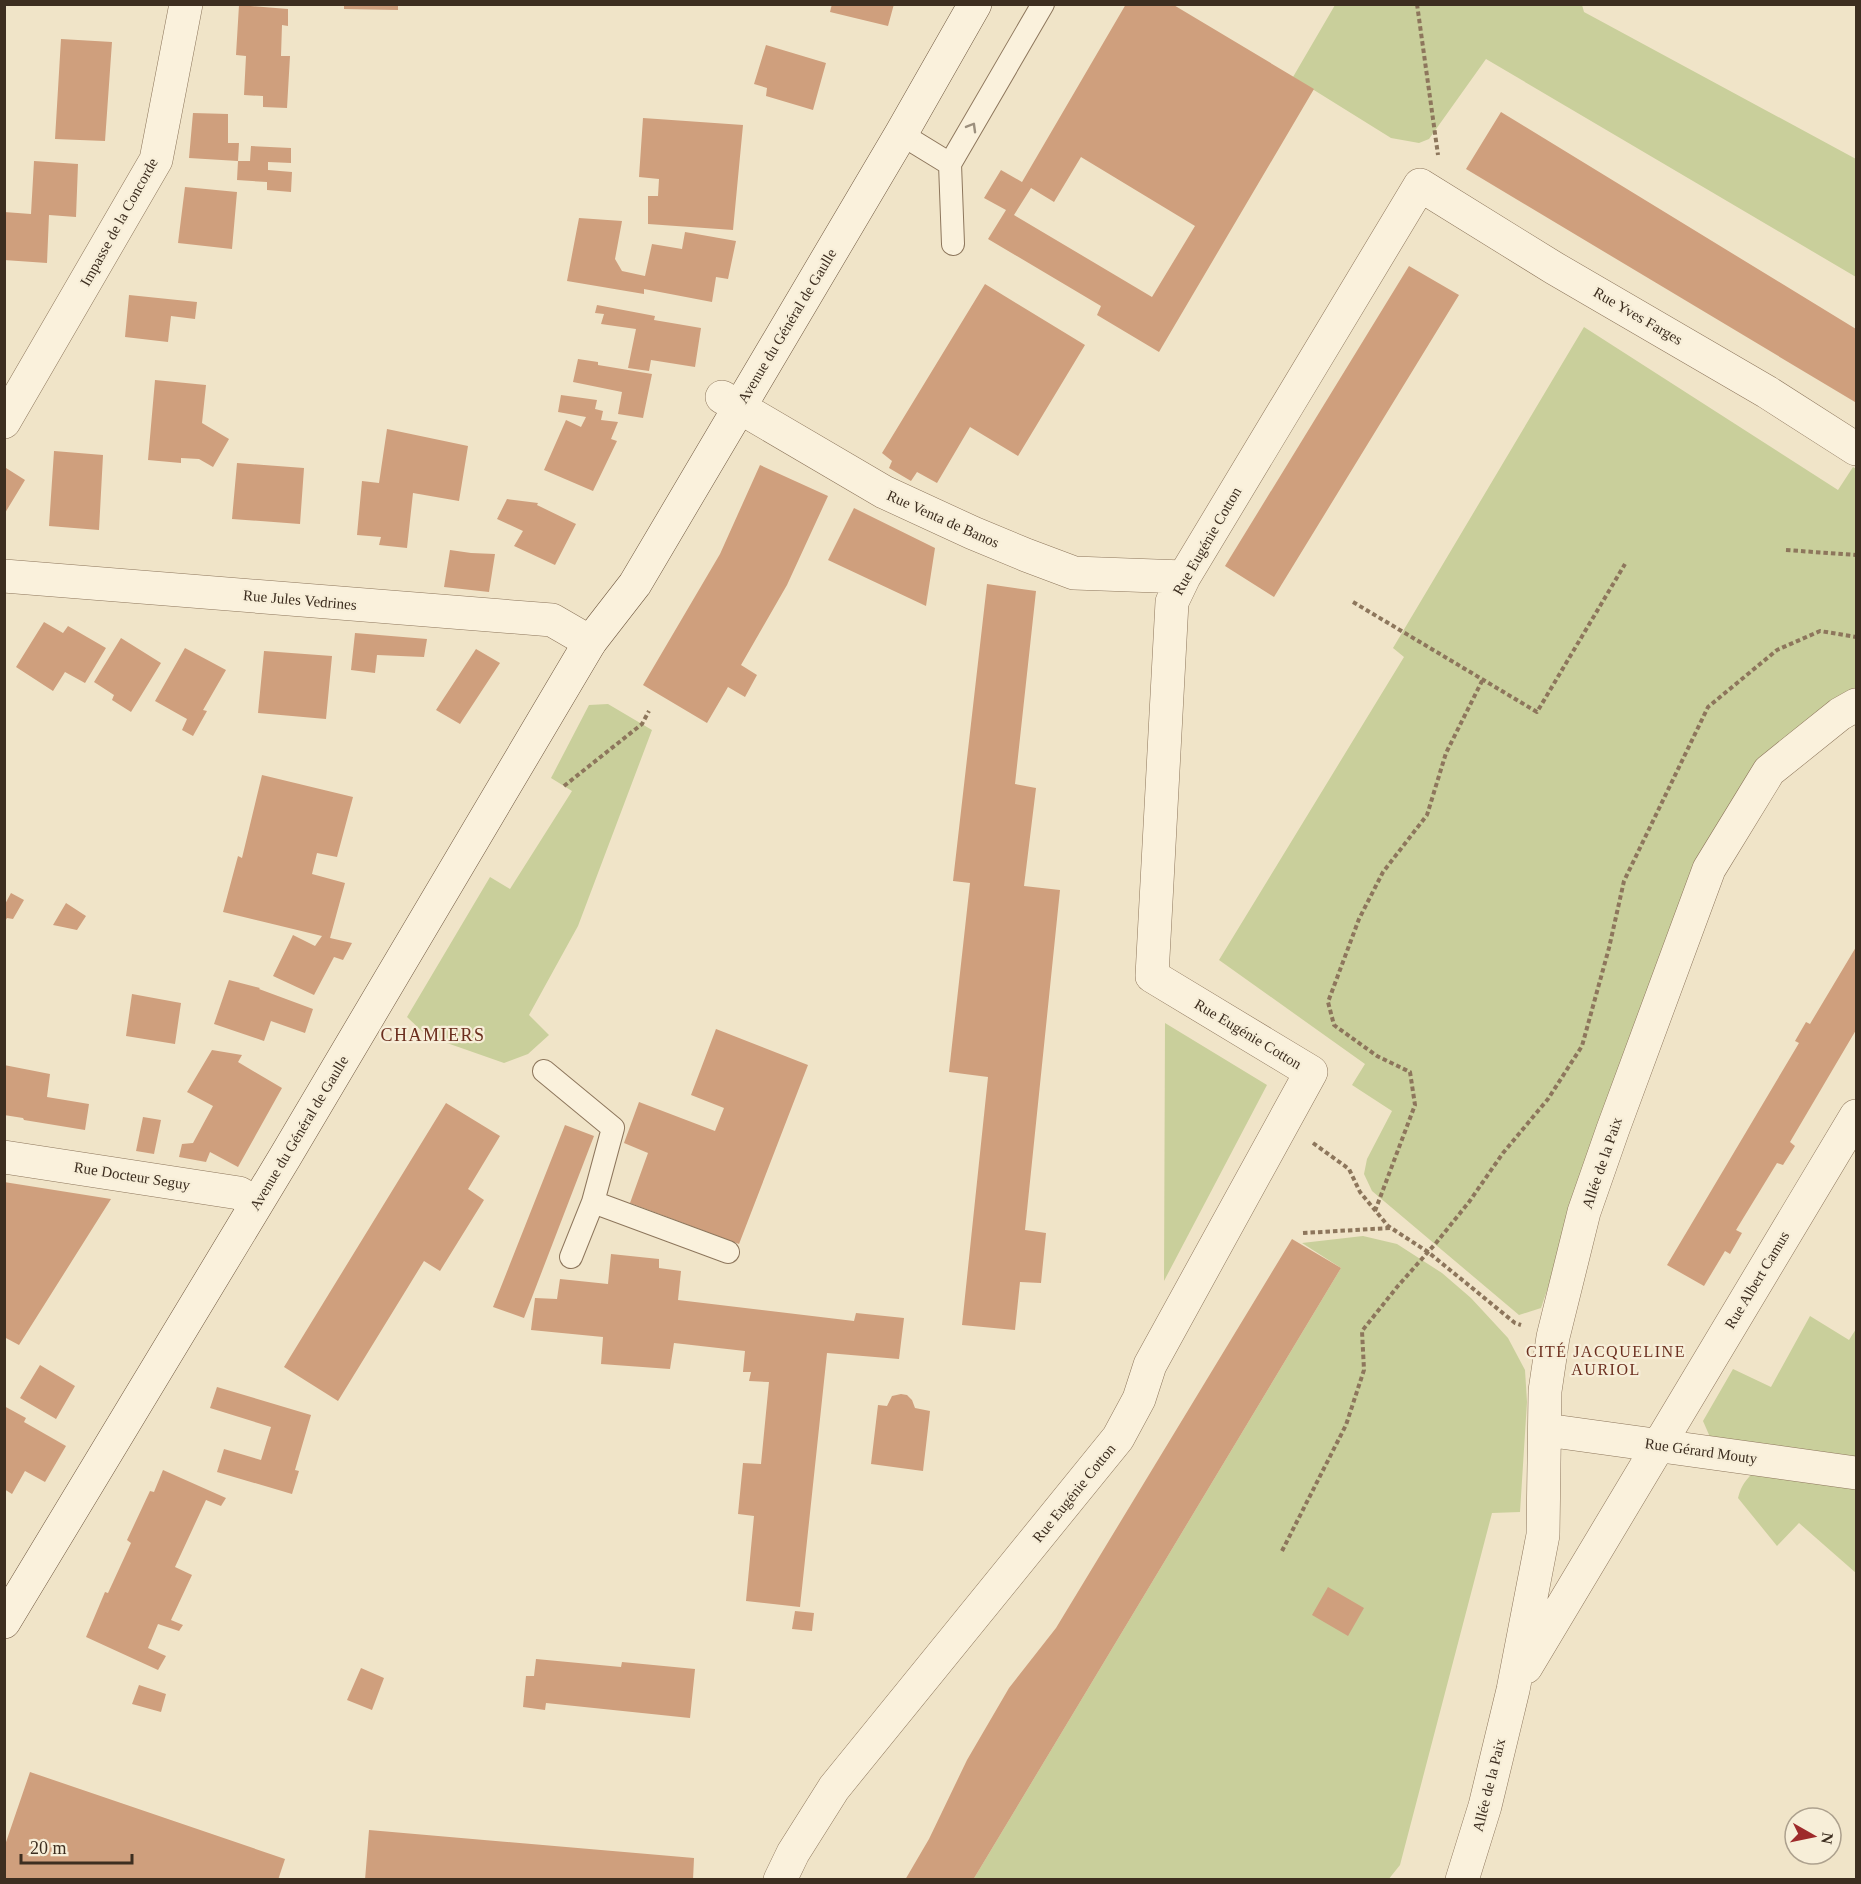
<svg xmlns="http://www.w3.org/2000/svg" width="1861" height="1884" font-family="'Times New Roman',serif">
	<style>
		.green { fill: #c9cf9b }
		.building { fill: #cf9f7d; fill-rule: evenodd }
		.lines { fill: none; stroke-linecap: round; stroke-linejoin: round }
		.lane-casing { stroke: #8d765c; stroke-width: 24 }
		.street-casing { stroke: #8d765c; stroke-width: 34 }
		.secondary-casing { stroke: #6f573f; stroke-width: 34 }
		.path { stroke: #8d765c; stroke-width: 4; stroke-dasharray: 4.5 3; stroke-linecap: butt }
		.lane { stroke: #faf1dc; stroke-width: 22 }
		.street { stroke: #faf1dc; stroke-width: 33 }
		.secondary { stroke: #faf1dc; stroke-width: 33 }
		.oneway { stroke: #9c907e }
		.labels { text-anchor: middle; stroke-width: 4.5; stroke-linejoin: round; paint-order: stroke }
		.street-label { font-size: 15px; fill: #3d2e20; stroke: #f7eed8 }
		.neighbourhood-label { font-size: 16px; letter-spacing: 1.5px; fill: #6b2e1e; stroke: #f7eed8 }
		.quarter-label { font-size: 18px; letter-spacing: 1.5px; fill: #6b2e1e; stroke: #f7eed8 }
	</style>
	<rect width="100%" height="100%" fill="#f0e4c8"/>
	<path class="green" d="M1335,5H1582L1584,12L1856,159V277L1486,59L1429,139L1419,143L1391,138L1293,77Z
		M1584,327L1838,490L1853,467L1856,469V695L1761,766L1563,1243L1541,1308L1519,1315L1372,1191L1364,1174L1367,1159L1392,1111L1352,1085L1365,1064L1219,960L1404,657L1393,648Z
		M608,704L652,730L578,926L529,1015L549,1035L528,1054L504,1063L427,1036L407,1017L490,877L510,889L572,791L551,778L589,705Z
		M1165,1023L1267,1085L1164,1281Z
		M1363,1236L1397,1244L1442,1273L1471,1298L1508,1338L1525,1370L1527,1402L1520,1512L1492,1513L1400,1865L1388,1880H973L1341,1268L1302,1243Z
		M1810,1316L1849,1340L1856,1329V1458L1710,1437L1703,1421L1733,1369L1771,1387Z
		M1755,1471L1856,1487V1573L1799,1523L1777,1546L1738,1498C1741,1486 1746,1479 1755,1471Z"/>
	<path class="building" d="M344,4H398V10L344,9Z
		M832,4H894L888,26L830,12Z
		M1126,4H1172L1314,89L1159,352L1097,315L1101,306L988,239L1006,210L984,198L1001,170L1022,182ZM1081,157L1195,226L1152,297L1014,215L1031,188L1054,202Z
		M239,5L288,9V26L282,25L281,56H290L287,108L263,107V96L244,95L246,56L236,55Z
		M61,39L112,42L105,141L55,139Z
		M766,45L826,63L813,110L766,96L767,88L754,84Z
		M1501,112L1856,329V399L1855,402L1466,169Z
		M193,113L228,114V143H239L238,161H250L251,146L291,148V163L268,162V170L292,172L291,192L267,190V182L237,180L238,161L189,158Z
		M643,118L743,125L733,230L648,224V196H658L659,179L639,177Z
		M34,161L78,164L76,217L49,215L47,263L4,260V212L31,214Z
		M185,187L237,192L232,249L178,243Z
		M579,218L622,221L615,259L622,271L645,276L652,244L682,249L685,232L736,241L728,279L716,277L712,302L644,289V294L567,281Z
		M1409,266L1459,295L1274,597L1225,566Z
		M985,284L1085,345L1018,456L970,427L937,483L917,472L911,481L889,468L892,461L882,453Z
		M129,295L197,302L195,319L171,316L168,342L125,337Z
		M597,305L655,316L654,320L701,328L695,367L651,360L649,371L628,368L636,329L601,324L604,314L595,313Z
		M578,359L598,362V365L652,374L643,418L618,414L622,392L573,382Z
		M155,380L206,385L202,423L229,439L213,467L199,459L181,458V463L148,460Z
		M561,395L597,400L595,409L603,411L601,420L618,422L611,439L617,441L593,491L544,470L566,420L581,427L586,417L558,412Z
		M387,429L468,446L459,501L413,493L407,548L379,545L381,537L357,535L362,481L379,483Z
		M54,451L103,455L99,530L49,526Z
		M237,463L304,468L300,524L232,519Z
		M760,465L828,496L787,585L741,665L757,675L745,697L728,687L707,723L643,685L720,554Z
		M6,468L25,480L5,513V470Z
		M507,499L538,503L537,505L576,524L555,565L514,546L523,531L497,519Z
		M854,508L935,548L926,606L828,560Z
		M450,550L471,553L495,554L489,592L444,587Z
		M987,584L1036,591L1015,784L1036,788L1024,886L1060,890L1025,1230L1046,1233L1041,1283L1020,1282L1015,1330L962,1325L988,1077L949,1072L970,883L953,881Z
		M44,622L63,633L68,626L106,648L85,683L65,672L53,691L16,667Z
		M355,633L427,639L424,657L377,655L375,673L351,670Z
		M121,638L161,663L131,712L112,700L114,695L94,682Z
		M185,648L226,670L203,710L207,711L193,736L182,730L187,719L155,701Z
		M476,649L500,663L460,724L436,710Z
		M264,651L332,656L326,719L258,713Z
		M262,775L353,797L337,857L317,853L312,874L345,883L330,938L352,943L343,960L334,957L314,995L273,976L293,935L315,946L322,936L223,912L238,856L242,858Z
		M11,893L24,900L13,919L7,918L4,923V906Z
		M66,903L86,916L77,930L53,925Z
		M1856,947V1030L1790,1142L1795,1146L1783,1165L1777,1163L1736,1230L1742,1233L1730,1254L1725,1251L1704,1286L1667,1265L1799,1043L1795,1041L1806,1022L1810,1024Z
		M229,980L260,988L259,989L313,1009L305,1033L271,1021L264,1041L214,1024Z
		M132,994L181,1003L175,1044L126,1036Z
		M716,1029L808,1065L739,1244L630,1203L648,1153L624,1143L639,1102L715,1131L724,1108L691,1095Z
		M212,1050L242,1055L238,1062L282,1088L238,1167L210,1152L206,1162L179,1157L182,1144L193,1143L213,1106L187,1092Z
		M4,1065L50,1074L47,1097L89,1104L85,1130L24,1120L23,1118L4,1115Z
		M446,1103L500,1136L468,1189L484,1200L440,1271L424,1261L338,1401L284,1367Z
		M143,1117L161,1120L154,1154L136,1151Z
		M565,1125L594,1136L524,1318L493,1307Z
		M4,1182L111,1199L19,1345L4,1337Z
		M1292,1239L1341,1268L973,1880H905L929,1839L967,1760L1009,1688L1056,1628Z
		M611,1254L659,1259V1268L681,1271L678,1300L854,1321L856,1313L904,1318L899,1359L827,1353L800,1607L746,1601L754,1516L738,1514L743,1463L761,1464L769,1382L749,1381L751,1372H743L745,1351L674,1343L670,1369L601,1364L603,1337L531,1330L535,1298L557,1299L560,1279L608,1284Z
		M40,1365L75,1386L56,1419L20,1398Z
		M217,1387L311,1415L295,1470L299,1471L292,1494L217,1472L224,1449L261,1460L271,1427L210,1408Z
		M901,1394L907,1395L912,1400L915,1408L930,1411L923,1471L871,1464L878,1405L887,1406L892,1396Z
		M4,1406L26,1418L24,1422L66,1446L45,1482L25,1471L12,1494L4,1489Z
		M163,1470L226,1498L221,1506L206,1500L175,1567L192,1575L171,1620L183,1625L179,1631L158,1624L148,1648L166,1656L158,1670L86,1637L105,1592L108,1593L131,1543L127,1540L150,1491L154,1492Z
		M1328,1587L1364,1608L1348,1636L1312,1615Z
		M795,1611L814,1613L812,1631L792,1629Z
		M536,1659L621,1667L622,1662L695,1669L690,1718L546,1703L545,1710L523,1707L526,1676H534Z
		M361,1668L384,1678L372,1710L347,1700Z
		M139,1685L166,1694L161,1712L132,1704Z
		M30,1772L285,1859L278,1880H4V1848Z
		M369,1830L694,1858L693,1880H365Z"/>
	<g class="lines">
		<g class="lane-casing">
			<path id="lane" d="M901,134L950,164L1043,4
				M950,164L953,244
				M544,1071L613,1128L593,1202L571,1257
				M593,1202L728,1252"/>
		</g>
		<g class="street-casing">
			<path id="street" d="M722,397L884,492L973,533L1026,555L1074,573L1184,577
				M4,422L156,160L186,4
				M4,576L552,620L590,642
				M4,1157L239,1193L256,1203
				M1546,1430L1856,1473
				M1526,1667L1856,1116
				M780,1880L793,1853L834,1788L1118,1438L1139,1399L1150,1365L1311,1072L1152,976L1172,602L1184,577L1420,185L1554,268L1767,392L1856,449
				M1462,1880L1485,1806L1513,1690L1543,1535L1545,1391L1553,1337L1584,1212L1613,1129L1709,869L1769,771L1840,714L1856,705"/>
		</g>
		<g class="secondary-casing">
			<path id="secondary" d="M4,1622L285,1157L590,642L635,584L901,134L975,4"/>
		</g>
		<path class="path" d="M1417,4L1438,155
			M1786,550L1856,555
			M1353,602L1537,712L1625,564
			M564,786L642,724L649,711
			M1313,1143L1349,1169L1360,1192L1388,1226L1428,1252L1515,1323L1521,1325
			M1375,1211L1415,1105L1410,1072L1377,1056L1334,1025L1328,1002L1359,919L1383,872L1427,815L1446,753L1482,681
			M1303,1233L1390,1228
			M1282,1551L1346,1425L1364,1370L1362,1331L1397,1287L1436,1243L1469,1202L1503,1153L1548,1099L1582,1046L1609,948L1624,881L1708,707L1777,650L1820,631L1856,637"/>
		<use href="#lane" class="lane"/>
		<use href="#street" class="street"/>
		<use href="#secondary" class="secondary"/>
	</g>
	<defs><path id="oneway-chevron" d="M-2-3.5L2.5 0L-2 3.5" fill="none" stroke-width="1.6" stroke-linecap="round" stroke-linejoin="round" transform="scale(1.5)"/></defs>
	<use class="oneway" href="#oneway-chevron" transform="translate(972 127) rotate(-60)"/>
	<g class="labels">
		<g class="street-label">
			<text transform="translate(119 222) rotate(-61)" y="5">Impasse de la Concorde</text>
			<text transform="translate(1638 316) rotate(30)" y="5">Rue Yves Farges</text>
			<text transform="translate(787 326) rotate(-59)" y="5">Avenue du Général de Gaulle</text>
			<text transform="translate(943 519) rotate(24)" y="5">Rue Venta de Banos</text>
			<text transform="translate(1207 541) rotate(-60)" y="5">Rue Eugénie Cotton</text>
			<text transform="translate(300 600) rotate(5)" y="5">Rue Jules Vedrines</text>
			<text transform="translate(1248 1034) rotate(31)" y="5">Rue Eugénie Cotton</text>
			<text transform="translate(299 1133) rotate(-59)" y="5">Avenue du Général de Gaulle</text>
			<text transform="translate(1602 1163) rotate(-71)" y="5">Allée de la Paix</text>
			<text transform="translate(132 1176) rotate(9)" y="5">Rue Docteur Seguy</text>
			<text transform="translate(1757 1280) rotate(-59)" y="5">Rue Albert Camus</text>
			<text transform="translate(1701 1451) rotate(8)" y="5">Rue Gérard Mouty</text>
			<text transform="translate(1074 1493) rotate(-51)" y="5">Rue Eugénie Cotton</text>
			<text transform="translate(1489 1785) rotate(-76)" y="5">Allée de la Paix</text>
		</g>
		<g class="neighbourhood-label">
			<text x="1606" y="1357">CITÉ JACQUELINE<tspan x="1606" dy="18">AURIOL</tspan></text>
		</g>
		<g class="quarter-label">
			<text x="433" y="1041">CHAMIERS</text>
		</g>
	</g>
	<rect width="1861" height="1884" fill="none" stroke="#3d2e20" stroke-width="12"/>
	<g transform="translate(1813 1836) rotate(99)"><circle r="28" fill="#f7eed8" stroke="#ada18e" stroke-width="1.5"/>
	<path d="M0-4.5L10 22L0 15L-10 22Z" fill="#9e2a2b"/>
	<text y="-9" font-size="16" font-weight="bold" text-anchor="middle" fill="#3d2e20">N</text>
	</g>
	<path d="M21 1854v9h111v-9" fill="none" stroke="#3d2e20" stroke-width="3"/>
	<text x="30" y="1854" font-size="18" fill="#3d2e20" stroke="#f7eed8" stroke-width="4.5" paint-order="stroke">20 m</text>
</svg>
